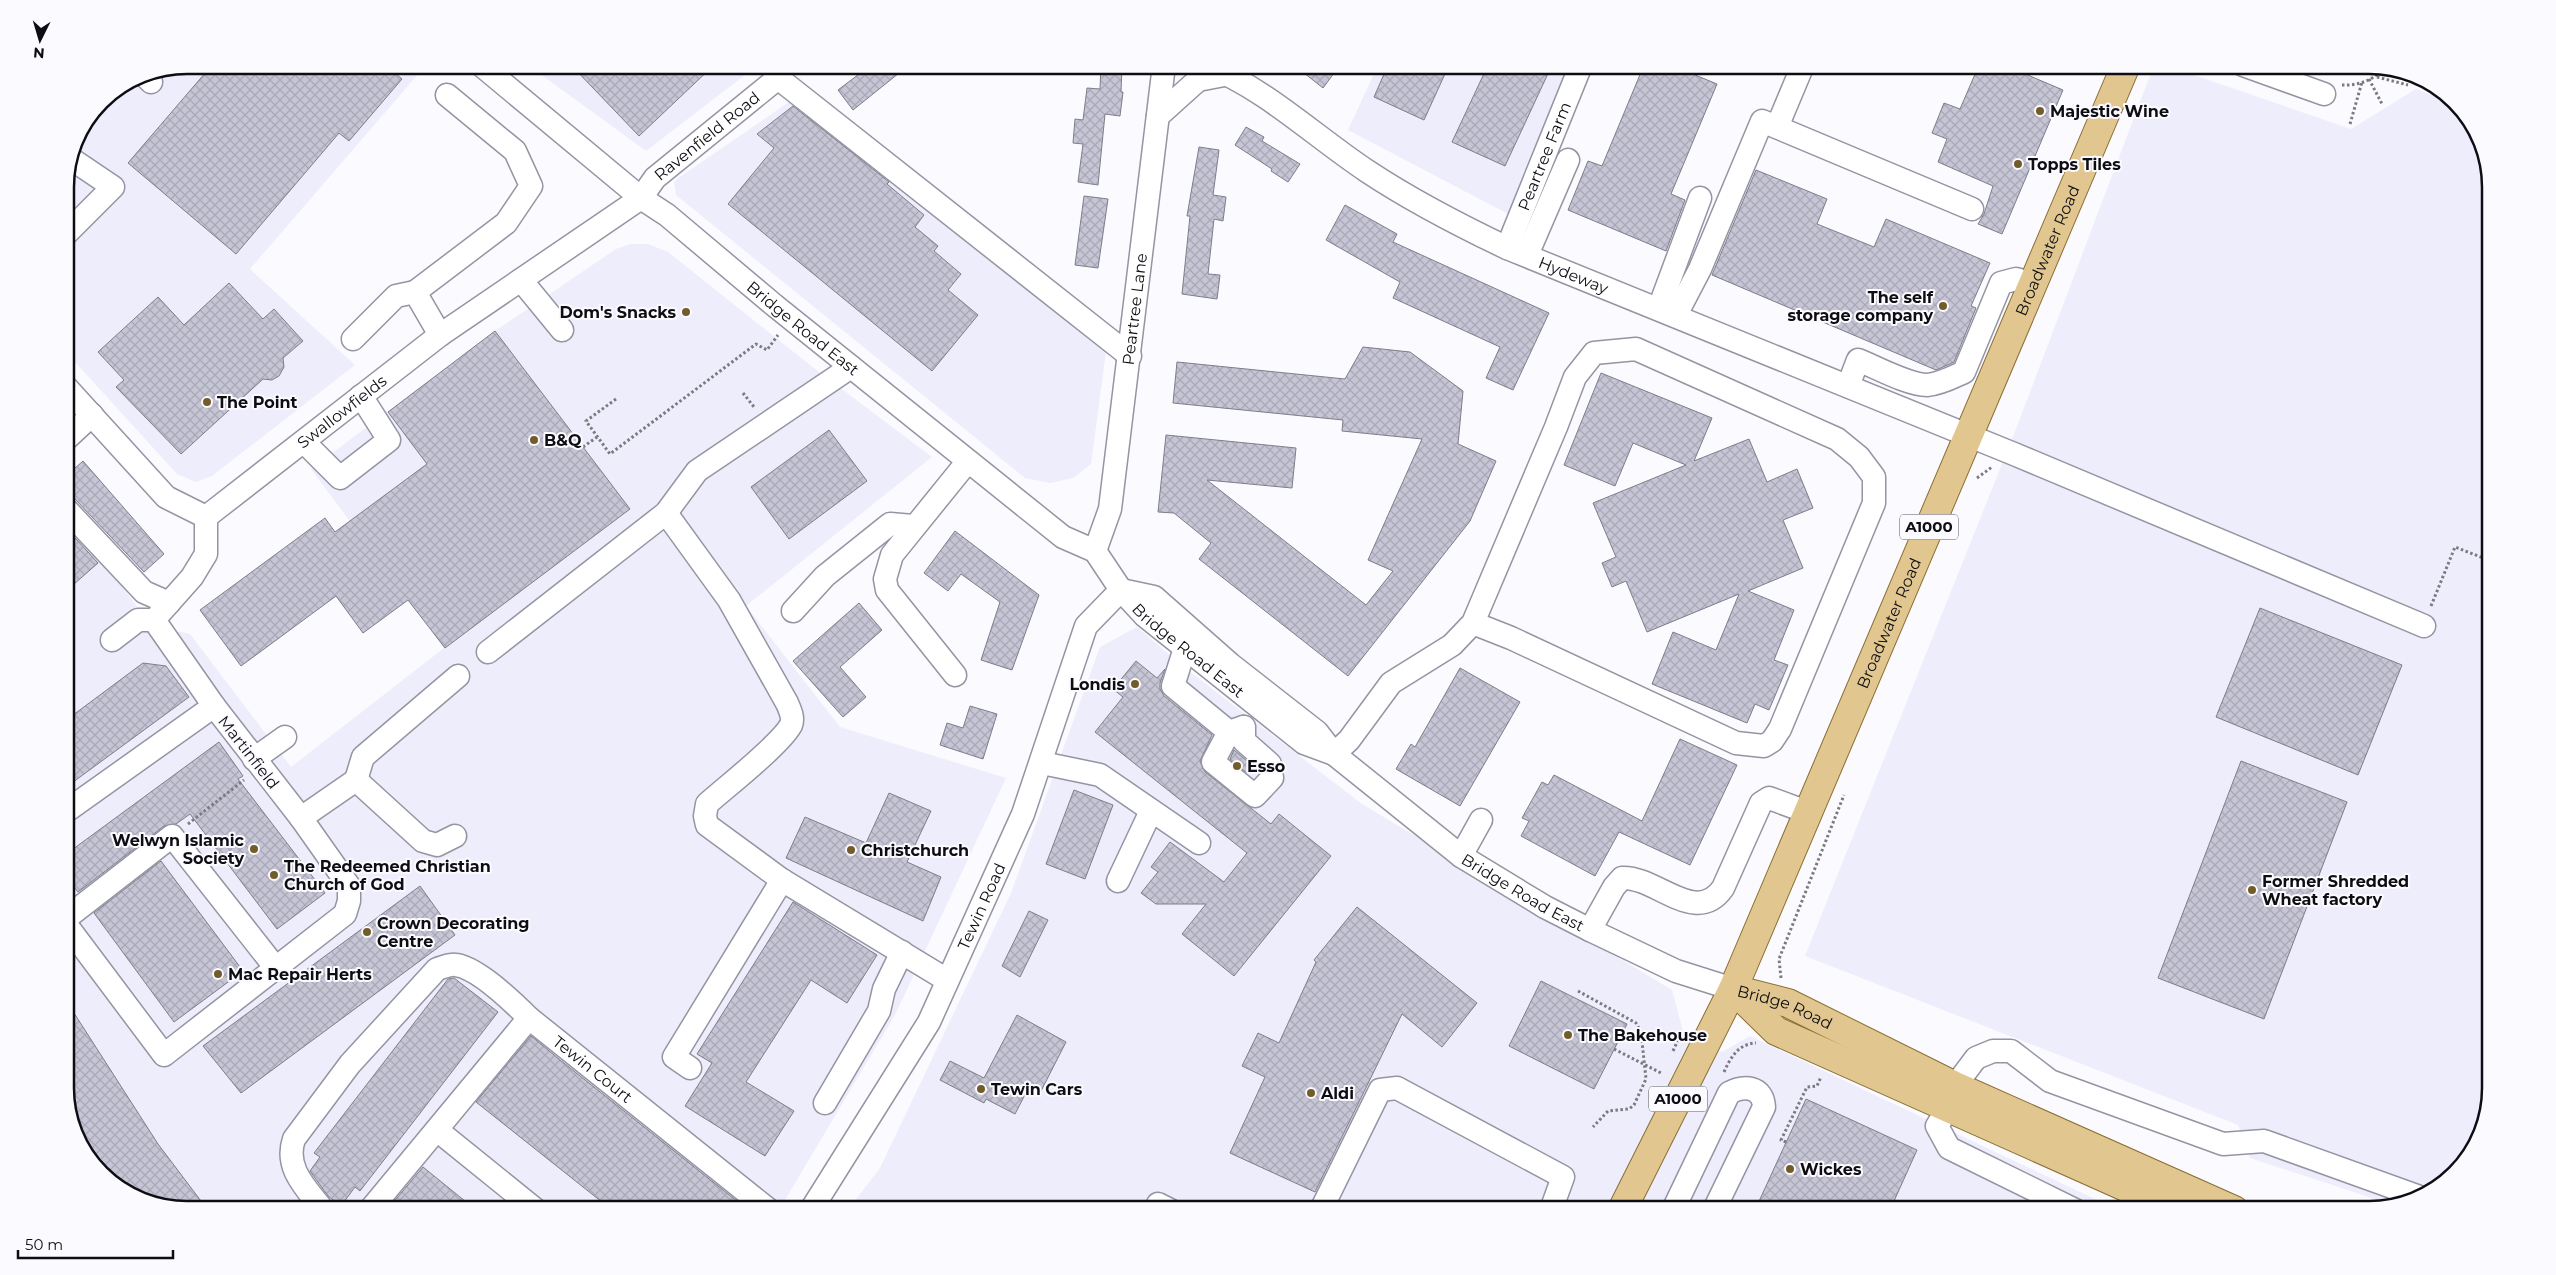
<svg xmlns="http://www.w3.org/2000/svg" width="2556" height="1275" font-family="Montserrat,sans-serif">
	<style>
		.built { fill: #eeedfb }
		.building { fill: url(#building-cross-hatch); stroke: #7d7d8b }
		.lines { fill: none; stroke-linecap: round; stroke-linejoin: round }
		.minor-casing { stroke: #9594a3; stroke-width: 25 }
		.major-casing { stroke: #8a6e33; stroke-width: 30 }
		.path { stroke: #7b7a7f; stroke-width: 3; stroke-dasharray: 2.5 2.5; stroke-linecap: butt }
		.minor { stroke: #fff; stroke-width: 22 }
		.major { stroke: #e1c78f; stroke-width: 28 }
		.poi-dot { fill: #735c2c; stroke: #fbfafe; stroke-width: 2 }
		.labels { text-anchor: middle; stroke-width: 4; stroke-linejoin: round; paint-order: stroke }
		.shield { fill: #fbfafe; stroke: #55545a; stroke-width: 1 }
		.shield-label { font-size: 15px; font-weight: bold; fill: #0e0d13 }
		.poi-label { font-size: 16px; font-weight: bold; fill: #0e0d13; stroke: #fbfafe; text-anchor: start }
		.street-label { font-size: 16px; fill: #0e0d13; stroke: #fbfafe }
		.rim { fill: none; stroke: #0e0d13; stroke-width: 2.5 }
	</style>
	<defs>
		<pattern id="building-cross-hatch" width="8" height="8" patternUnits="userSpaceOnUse" patternTransform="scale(1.25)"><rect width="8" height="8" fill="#c6c5d5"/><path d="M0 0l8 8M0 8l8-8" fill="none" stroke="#a9a8b6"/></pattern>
	</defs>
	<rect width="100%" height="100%" fill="#fbfafe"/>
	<path class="built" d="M187,65H426L250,269L355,365L212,476L196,482L177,474L65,351V179L74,140L101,100L140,74Z
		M528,65H758L646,151Z
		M1378,65H1574L1510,215L1348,130Z
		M2154,65H2165L2351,129L2416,89L2451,102L2471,119L2491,179V1088L2479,1142L2437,1190L2390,1204L2250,1158L2238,1125L1805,956L2016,429Z
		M805,91L1109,329L1091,464L1073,478L1050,483L1025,478L676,195L674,181Z
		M630,244H648L668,252L810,365L932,457L746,606L840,727L1006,778L895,1015L779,1210H187L133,1198L86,1156L65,1097V520L99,556L151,625L190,634L291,767L444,648L311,469L495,331L616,249Z
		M1137,627L1180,664L1362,804L1672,990L1684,1035L1722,1052L1750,1036L2118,1210H848L880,1168L1011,893L1100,647Z"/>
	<path class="building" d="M212,65H386L402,79L349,141L339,133L236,254L128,163Z
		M571,65H714L639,136Z
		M871,65H909L853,110L838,90Z
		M1101,65H1122L1121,92H1123L1120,116L1105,114L1098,185L1078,182L1083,144L1073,143L1075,119L1083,120L1087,88L1100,89Z
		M1294,65H1340L1323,88Z
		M1388,65H1449L1424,120L1374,97Z
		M1488,65H1552L1505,166L1452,142Z
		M1644,65H1671L1717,84L1671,194L1685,200L1666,251L1568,210L1588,161L1602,166Z
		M1979,65H2004L2063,90L2002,234L1978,224L1984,214L1993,186L1938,162L1947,139L1932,133L1944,103L1960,109Z
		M793,106L889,182L887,184L924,215L915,227L938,246L934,251L961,274L948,290L978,315L932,371L728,204L774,148L757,134Z
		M1246,127L1264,137L1262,141L1300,164L1288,182L1271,171L1272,169L1235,145Z
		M1199,147L1219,150L1213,195L1226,197L1223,221L1214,219L1208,274L1220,275L1217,299L1182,294L1190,216H1187Z
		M1756,170L1827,199L1817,224L1874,247L1886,219L1990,263L1971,306L1976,308L1954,362L1936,370L1712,275Z
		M1084,196L1108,199L1098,268L1075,265Z
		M1345,205L1397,234L1393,242L1549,313L1513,390L1486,378L1500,347L1393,298L1400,282L1326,240Z
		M229,283L263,319L274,309L303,341L283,358L284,367L279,376L272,380L263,379L181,454L116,387L124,380L98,352L158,297L184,325Z
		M495,331L630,509L445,648L408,600L363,633L336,596L241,666L200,610L325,518L335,532L427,464L388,412Z
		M1363,347L1410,352L1463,391L1458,444L1496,461L1470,521L1348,676L1199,559L1211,543L1174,513L1158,512L1166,435L1296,448L1292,488L1207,480L1366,605L1393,571L1368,560L1422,439L1342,431L1343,420L1173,403L1177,362L1345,379Z
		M1601,373L1712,418L1694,461L1749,439L1767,482L1797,469L1813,508L1783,520L1803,568L1748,591L1794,610L1774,660L1788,665L1769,710L1755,704L1747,723L1652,684L1673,632L1716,650L1739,594L1647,632L1626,581L1612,587L1602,563L1616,557L1593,503L1686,465L1633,443L1615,486L1564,465Z
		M829,430L867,481L789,539L751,487Z
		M83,461L164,554L144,572L75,499L65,495V477Z
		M65,527L98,563L65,592Z
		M955,531L1039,595L1012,670L981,660L1000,602L961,574L948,591L924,573Z
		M859,603L882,630L840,667L866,697L843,717L793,661Z
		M2260,608L2402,665L2358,775L2216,717Z
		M1136,661L1157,678L1165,669L1160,683V689L1164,696L1212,735L1200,761L1205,772L1271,824L1279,814L1331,856L1234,976L1182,934L1206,904H1156L1141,893L1158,872L1151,867L1170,842L1224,882L1247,853L1095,732L1123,697L1113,689Z
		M143,663L166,666L189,697L65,788V721Z
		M1460,668L1520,702L1460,806L1396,769L1411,744L1415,747Z
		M970,706L997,714L983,759L940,745L947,723L963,728Z
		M1680,739L1737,765L1690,865L1619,832L1595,876L1521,836L1529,821L1522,818L1542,782L1548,785L1554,775L1642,821Z
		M219,742L243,776L238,779L325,893L277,929L190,814L176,824L164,826L78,892L65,875V855Z
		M1234,750L1254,767L1248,774L1230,759Z
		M2241,761L2347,802L2264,1019L2158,978Z
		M1074,790L1113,805L1085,879L1046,864Z
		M889,793L931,811L907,862L941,877L923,921L786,858L805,817L866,843Z
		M161,861L243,971L174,1022L94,913Z
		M420,886L455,935L241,1093L203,1046Z
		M793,902L877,955L847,1003L811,980L746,1082L794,1111L765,1156L685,1106L712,1063L697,1054Z
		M1357,907L1477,1003L1442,1047L1402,1014L1315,1192L1230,1153L1265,1077L1242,1066L1258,1033L1279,1043L1316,962L1314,960Z
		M1029,911L1048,920L1020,977L1002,966Z
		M454,978L498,1012L360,1191L355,1187L341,1206L328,1196L310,1171L320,1157L314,1153L448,979Z
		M1541,981L1627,1024L1594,1089L1509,1046Z
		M65,999L158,1144L201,1201L189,1210L133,1198L90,1160L83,1150L65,1097Z
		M1017,1015L1066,1042L1040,1093L1029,1087L1015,1114L986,1099L984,1103L940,1080L950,1061L984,1078Z
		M531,1036L560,1060L748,1210H612L476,1102Z
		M1806,1099L1917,1150L1890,1210H1755Z
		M423,1167L476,1210H387Z"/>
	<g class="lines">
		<g class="minor-casing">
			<g id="minor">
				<path id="s1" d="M481,65L641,198L667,215L774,305L1063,537L1095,551L1121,590L1145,616L1304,743L1334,754"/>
				<path id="s2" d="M1206,65C1266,89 1313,135 1367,171C1409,199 1461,226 1507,248L2014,454L2424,626"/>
				<path d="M2243,65L2324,94"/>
				<path d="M143,74L151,82"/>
				<path d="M1158,116L1198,80L1224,75"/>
				<path d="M1777,127L1803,65"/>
				<path d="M65,235L113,187L70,158"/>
				<path id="s3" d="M1507,248L1581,65"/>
				<path d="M1527,255L1568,160"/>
				<path d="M521,280L562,330"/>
				<path d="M1659,308L1700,198"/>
				<path d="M1676,315L1700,269L1762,121L1972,209"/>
				<path d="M440,335L415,292L506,223L531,186L515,151L447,95"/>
				<path d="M353,339L396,296L415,292"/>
				<path d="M65,386L166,497L206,517"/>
				<path d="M1848,386L1858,360C1876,367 1908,385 1927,385C1940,384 1953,377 1964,372L2001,283L2016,279L2032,284"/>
				<path d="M65,440L92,415"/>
				<path d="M304,442L340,478L389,440L361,396"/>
				<path d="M65,508L144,592L169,603"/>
				<path d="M666,513L729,600L787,703C790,710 794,718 791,725C780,745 726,787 707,804L705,816L707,825L782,880L947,980"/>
				<path id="s4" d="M206,517L440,335L641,198L655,178L778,78L1130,356"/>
				<path id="s5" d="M1095,551L1110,509L1164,65"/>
				<path id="s6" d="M1121,590L1154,597L1230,664L1317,732L1334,754L1461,856L1545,907L1590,930L1676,971L1733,989"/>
				<path d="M793,611L825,576L890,524L913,526"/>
				<path d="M160,613L192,577L206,554V517"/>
				<path d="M112,640L138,620H154"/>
				<path d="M1185,648L1173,686L1229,732L1243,727"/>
				<path d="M488,652L666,513L697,471L851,367"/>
				<path d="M955,675L887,590L885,579L892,555L968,461"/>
				<path d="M1229,732L1213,762L1255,796L1272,778L1270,764L1244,741V727"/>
				<path d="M1334,754L1349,740L1391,683L1452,645L1473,623L1556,427L1575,377L1594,353L1636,349L1837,439L1859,457L1874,477V503L1780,729L1772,741L1764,746L1736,743L1511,638L1473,623"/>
				<path d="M254,759L285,737"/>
				<path d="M1042,763L1100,775L1199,843"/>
				<path d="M356,780L423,841L437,845L455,836"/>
				<path d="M65,812L214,706"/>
				<path d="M301,818L356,780L363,757L458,676"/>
				<path d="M1461,856L1481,820"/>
				<path d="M1118,881L1151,811"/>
				<path d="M65,919L172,836L275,967"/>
				<path d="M65,923L164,1055L345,914L349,901V886L301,818L214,706L154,620"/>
				<path d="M1590,930L1614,887L1622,878C1656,876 1696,927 1723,888L1761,803L1769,798L1807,812"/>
				<path d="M690,1068L674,1057L782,880"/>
				<path d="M825,1103L879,1011L884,989L902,952"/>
				<path d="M437,1130L536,1210"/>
				<path d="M323,1210C306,1188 284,1168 294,1139L350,1064L437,969C444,967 450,964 456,965C478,968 514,1003 529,1018"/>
				<path id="s7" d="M370,1210L529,1018L769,1210"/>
				<path id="s8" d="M811,1210L929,1022L1023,814L1086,626L1121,590"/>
				<path d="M1156,1210L1158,1204L1170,1210"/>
				<path d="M1321,1210L1380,1090L1397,1088L1563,1177L1551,1210"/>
				<path d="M1673,1210L1729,1093C1744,1085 1763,1086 1764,1107L1714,1210"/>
				<path d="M2075,1210L1949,1148L1937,1126L1948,1108L1955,1086L1976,1058L1993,1051H2011L2050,1081L2223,1144L2264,1141L2417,1196"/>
			</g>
		</g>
		<g class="major-casing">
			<g id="major">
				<path id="s9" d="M1733,989L1788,1003L1955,1086L2234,1210"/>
				<path d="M1734,990L1776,1031L2177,1210"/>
				<path id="s10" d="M1622,1210L1733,989L2126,65"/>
			</g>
		</g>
		<path class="path" d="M2377,77L2408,85
			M2369,79L2382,104
			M2342,85C2357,86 2375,80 2383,68
			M2350,124L2362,82
			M743,393L754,407
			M616,399L586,421L610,454L756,344L767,350L778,335
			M583,447L597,437
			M1977,478L1992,467
			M2431,606L2455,547L2491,561
			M188,824L244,780
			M1781,978L1779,959L1844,795
			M1578,991L1636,1023L1641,1032L1646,1079L1634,1105L1629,1109L1608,1111L1593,1127
			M1614,1049L1663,1074
			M1673,1051L1680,1036
			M1724,1072C1731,1057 1738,1044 1756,1043
			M1786,1142L1781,1140L1807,1087L1817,1086L1821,1077"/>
		<use href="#minor" class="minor"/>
		<use href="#major" class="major"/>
	</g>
	<g class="poi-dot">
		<circle cx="2040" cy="111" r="5"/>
		<circle cx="2018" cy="164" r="5"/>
		<circle cx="1943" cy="306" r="5"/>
		<circle cx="686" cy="312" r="5"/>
		<circle cx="207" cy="402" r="5"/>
		<circle cx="534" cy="440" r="5"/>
		<circle cx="1135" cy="684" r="5"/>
		<circle cx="1237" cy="766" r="5"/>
		<circle cx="254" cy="849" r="5"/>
		<circle cx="851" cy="850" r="5"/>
		<circle cx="274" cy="875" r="5"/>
		<circle cx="2252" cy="890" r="5"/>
		<circle cx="367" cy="932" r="5"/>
		<circle cx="218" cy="974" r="5"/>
		<circle cx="1568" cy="1035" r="5"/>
		<circle cx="981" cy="1089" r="5"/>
		<circle cx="1311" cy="1093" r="5"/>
		<circle cx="1790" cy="1169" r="5"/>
	</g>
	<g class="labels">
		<g class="shield">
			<rect x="1900" y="514.5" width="58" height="25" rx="4"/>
			<rect x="1649" y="1086.5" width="58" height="25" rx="4"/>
		</g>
		<g class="shield-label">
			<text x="1929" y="532">A1000</text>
			<text x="1678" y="1104">A1000</text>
		</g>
		<g class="poi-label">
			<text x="2050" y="117">Majestic Wine</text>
			<text x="2028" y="170">Topps Tiles</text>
			<text x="1933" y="303" text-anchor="end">The self<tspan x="1933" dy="18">storage company</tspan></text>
			<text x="676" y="318" text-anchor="end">Dom's Snacks</text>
			<text x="217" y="408">The Point</text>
			<text x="544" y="446">B&amp;Q</text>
			<text x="1125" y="690" text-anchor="end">Londis</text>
			<text x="1247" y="772">Esso</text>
			<text x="244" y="846" text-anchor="end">Welwyn Islamic<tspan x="244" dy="18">Society</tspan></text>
			<text x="861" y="856">Christchurch</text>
			<text x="284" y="872">The Redeemed Christian<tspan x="284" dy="18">Church of God</tspan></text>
			<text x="2262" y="887">Former Shredded<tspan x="2262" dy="18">Wheat factory</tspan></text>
			<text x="377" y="929">Crown Decorating<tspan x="377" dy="18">Centre</tspan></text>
			<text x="228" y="980">Mac Repair Herts</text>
			<text x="1578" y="1041">The Bakehouse</text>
			<text x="991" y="1095">Tewin Cars</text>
			<text x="1321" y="1099">Aldi</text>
			<text x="1800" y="1175">Wickes</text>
		</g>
		<g class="street-label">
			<text dy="6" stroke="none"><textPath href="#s4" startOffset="631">Ravenfield Road</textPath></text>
			<text dy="6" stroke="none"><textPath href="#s3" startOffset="99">Peartree Farm</textPath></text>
			<text dy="6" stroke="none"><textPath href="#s10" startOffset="1050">Broadwater Road</textPath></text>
			<text dy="6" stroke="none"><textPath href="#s2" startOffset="425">Hydeway</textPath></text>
			<text dy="6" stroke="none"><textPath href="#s5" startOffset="246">Peartree Lane</textPath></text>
			<text dy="6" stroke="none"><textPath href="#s1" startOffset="416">Bridge Road East</textPath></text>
			<text dy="6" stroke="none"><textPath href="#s4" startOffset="172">Swallowfields</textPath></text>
			<text dy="6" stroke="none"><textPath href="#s10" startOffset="645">Broadwater Road</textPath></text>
			<text dy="6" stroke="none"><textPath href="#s1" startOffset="922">Bridge Road East</textPath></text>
			<text transform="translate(249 752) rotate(52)" y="6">Martinfield</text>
			<text dy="6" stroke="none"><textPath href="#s6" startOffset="508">Bridge Road East</textPath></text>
			<text dy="6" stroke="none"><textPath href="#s8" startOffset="349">Tewin Road</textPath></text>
			<text dy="6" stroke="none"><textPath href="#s9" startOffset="55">Bridge Road</textPath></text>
			<text dy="6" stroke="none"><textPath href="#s7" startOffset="331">Tewin Court</textPath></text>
		</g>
	</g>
	<path d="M0 0H2556V1275H0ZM187 74H2369A113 113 0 0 1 2482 187V1088A113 113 0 0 1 2369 1201H187A113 113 0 0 1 74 1088V187A113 113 0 0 1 187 74Z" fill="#fbfafe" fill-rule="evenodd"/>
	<path class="rim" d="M187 74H2369A113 113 0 0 1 2482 187V1088A113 113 0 0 1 2369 1201H187A113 113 0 0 1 74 1088V187A113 113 0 0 1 187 74Z"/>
	<g transform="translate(40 40) rotate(185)" stroke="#fbfafe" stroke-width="4" paint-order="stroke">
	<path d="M0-4L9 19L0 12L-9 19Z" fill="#0e0d13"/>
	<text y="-8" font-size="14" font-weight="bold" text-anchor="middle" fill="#0e0d13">N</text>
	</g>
	<path d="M18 1250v8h155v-8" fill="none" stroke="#0e0d13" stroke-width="2.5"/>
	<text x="25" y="1250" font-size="15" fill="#0e0d13" stroke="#fbfafe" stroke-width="4" paint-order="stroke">50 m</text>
</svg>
